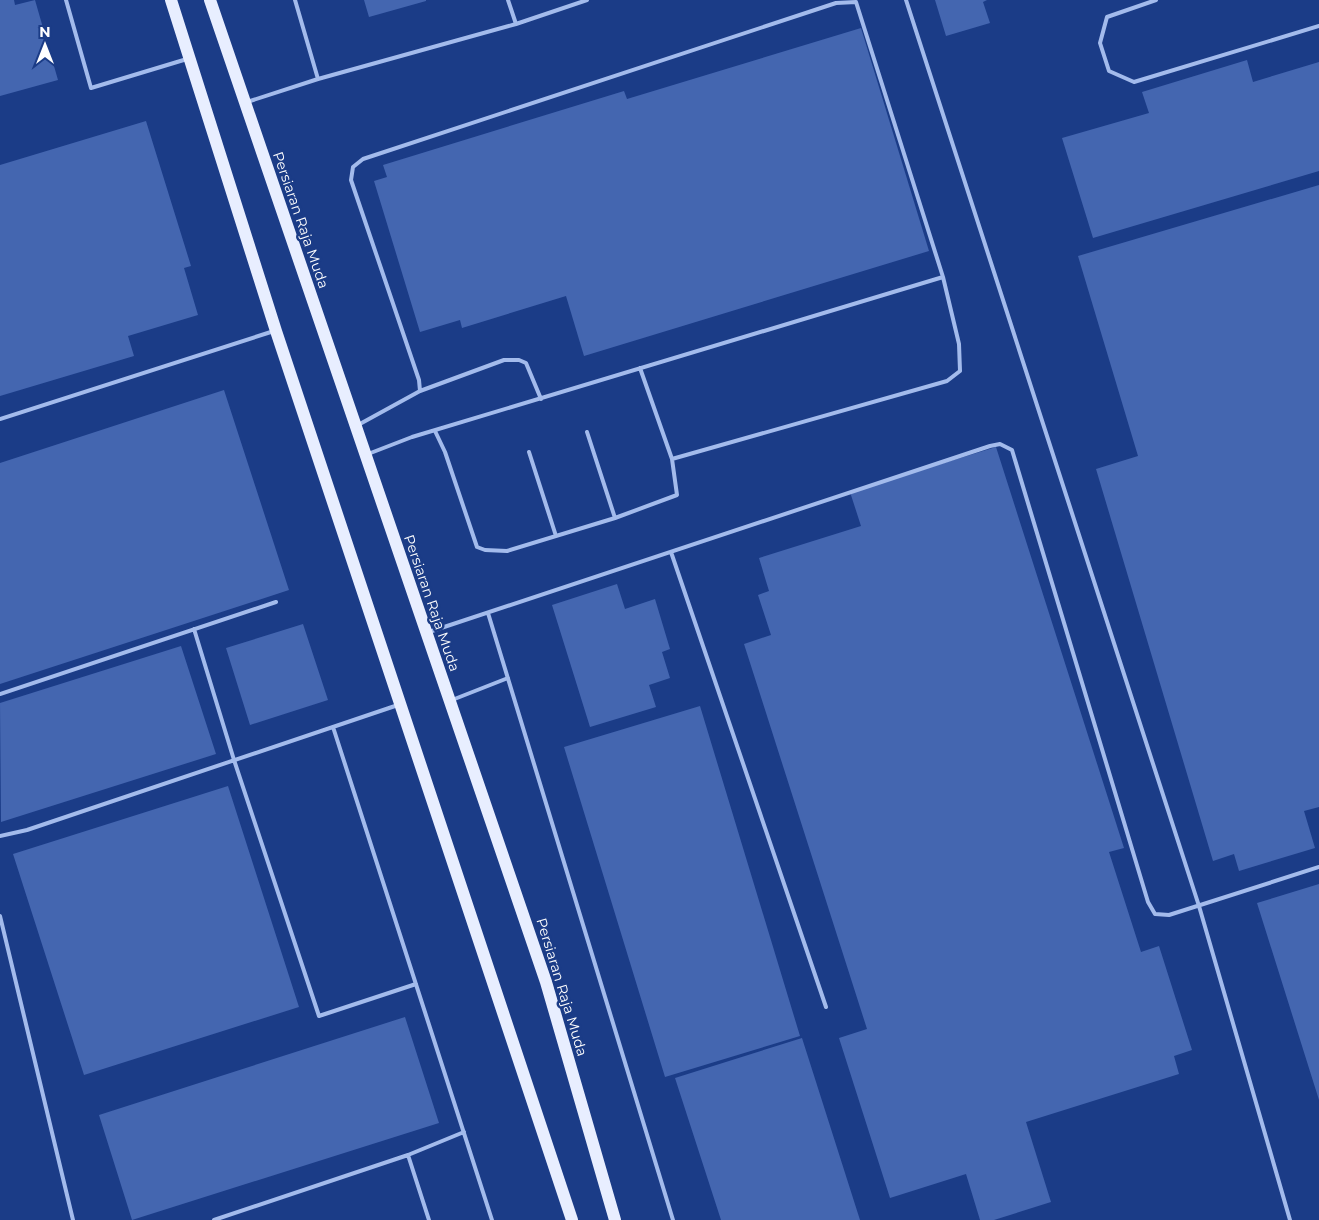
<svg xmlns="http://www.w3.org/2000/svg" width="1319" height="1220" font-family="Montserrat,sans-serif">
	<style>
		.building { fill: #4466b0 }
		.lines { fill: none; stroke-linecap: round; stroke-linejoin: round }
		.lane { stroke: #a3bbec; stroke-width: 4 }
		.primary { stroke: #e8eeff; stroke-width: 12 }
		.labels { text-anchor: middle; stroke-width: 5; stroke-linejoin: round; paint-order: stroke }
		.street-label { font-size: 14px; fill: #fff; stroke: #1b3c87 }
	</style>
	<rect width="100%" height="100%" fill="#1b3c87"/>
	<path class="building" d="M0,0H14L15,5L35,0L58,80L0,96Z
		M364,0H426V1L369,17Z
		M935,0H987L983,2L990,23L946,36Z
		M861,28L929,251L584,356L566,296L462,328L460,320L420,332L374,181L387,177L383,165L624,91L627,99Z
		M1247,60L1253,82L1319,62V171L1093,238L1062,138L1149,113L1142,92Z
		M146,121L191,266L184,268L198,315L128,336L134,356L0,396V165Z
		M1319,185V807L1304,811L1315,848L1239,871L1234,854L1213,861L1096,469L1138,456L1078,256Z
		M224,390L289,590L0,684V463Z
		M996,447L1124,848L1109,852L1141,952L1159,946L1192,1050L1174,1056L1179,1074L1026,1122L1051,1202L994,1220H980L966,1174L890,1198L839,1038L867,1029L744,644L771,635L758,595L769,591L759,558L861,526L850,492Z
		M617,584L625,609L655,599L670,649L662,652L670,678L649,685L656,707L590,727L552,605Z
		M303,624L328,700L250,725L226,648Z
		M181,646L216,754L1,822L0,703Z
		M700,706L800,1036L665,1077L564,747Z
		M228,786L299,1007L84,1075L13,854Z
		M1319,884V1100L1257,903Z
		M405,1017L439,1123L132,1220L99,1115Z
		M802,1038L860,1220H721L675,1078Z"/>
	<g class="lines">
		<path class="lane" d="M66,0L91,88L187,59
			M295,0L318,79L516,24L587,0
			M508,0L516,24
			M906,0L1199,906L1290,1220
			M1156,0L1107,17L1100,43L1109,71L1134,82L1319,26
			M247,102L318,79
			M640,368L672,459
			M420,391L419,380L351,180L353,167L363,159L836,3L856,2L943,277L959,344L960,371L947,381L672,459L677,495L615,518L507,551L485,550L477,547L445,452L435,431
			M0,419L274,331
			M358,425L420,391L504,360H519L526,363L541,399
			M587,432L615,518
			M529,452L556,536
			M368,454L412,437L943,277
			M671,552L826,1007
			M488,613L673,1220
			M194,629L234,760L319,1016L416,984
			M429,632L990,446L1000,444L1012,450L1148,902L1155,914L1169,915L1319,867
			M0,694L276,602
			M452,700L508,678
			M333,727L492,1220
			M0,836L27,830L398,705
			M0,916L73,1220
			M408,1155L429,1220
			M214,1220L408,1155L464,1132"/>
		<path class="primary" d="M171,0L276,331L572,1220
			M210,0L546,982L615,1220"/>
	</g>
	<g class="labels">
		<g class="street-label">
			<text transform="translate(301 220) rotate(71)" y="5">Persiaran Raja Muda</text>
			<text transform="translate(432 603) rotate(71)" y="5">Persiaran Raja Muda</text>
			<text transform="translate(562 987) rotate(73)" y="5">Persiaran Raja Muda</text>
		</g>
	</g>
	<g transform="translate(45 45)" stroke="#1b3c87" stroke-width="4" paint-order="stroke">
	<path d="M0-4L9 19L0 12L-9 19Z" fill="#ffffff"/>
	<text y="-8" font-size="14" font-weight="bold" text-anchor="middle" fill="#ffffff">N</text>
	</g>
</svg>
